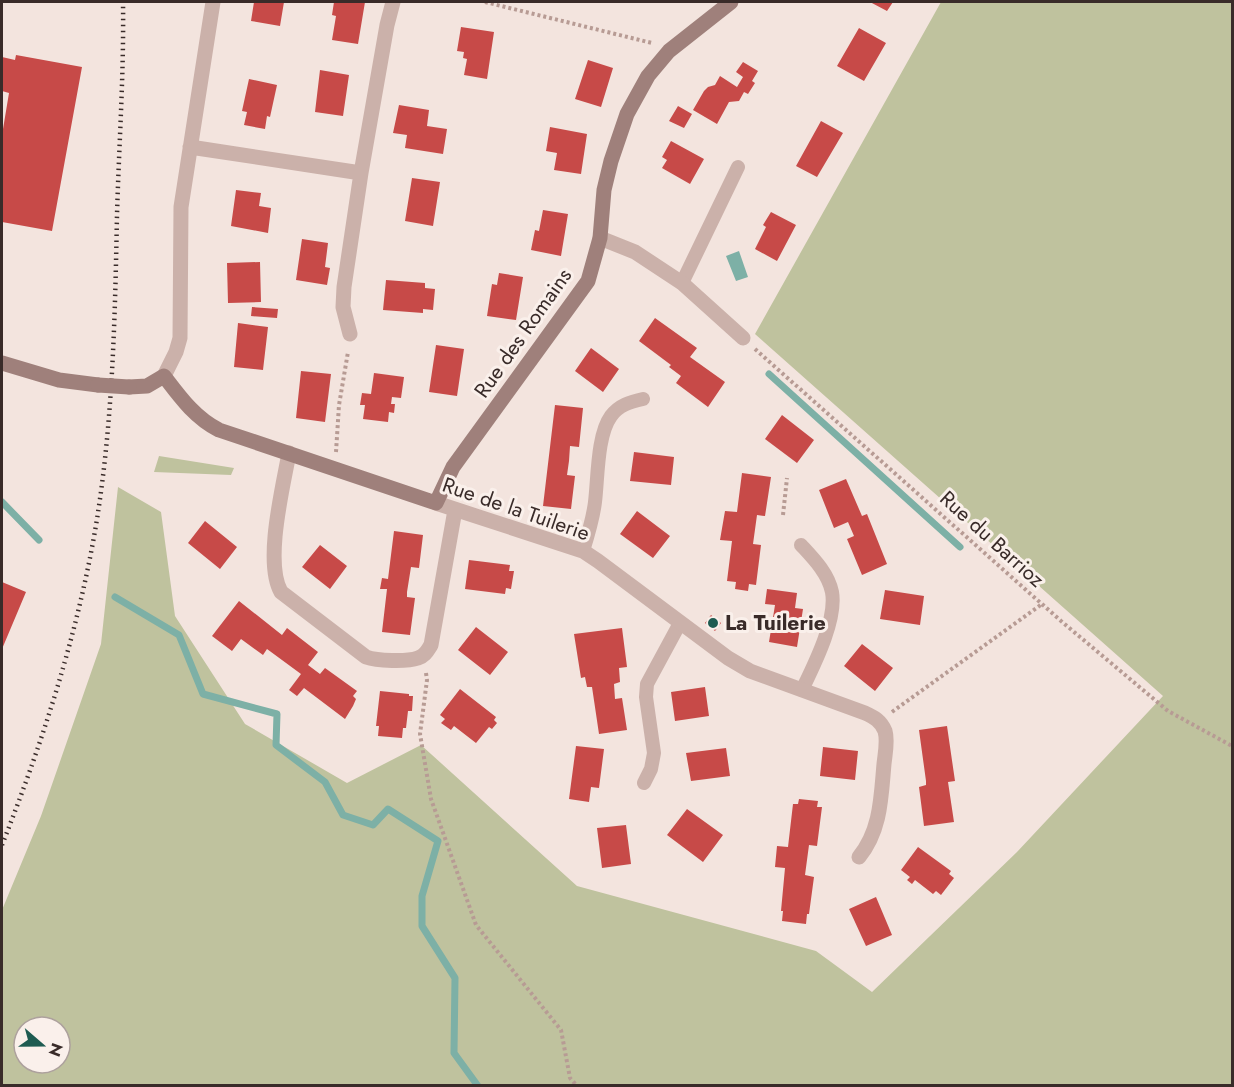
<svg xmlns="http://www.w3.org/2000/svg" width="1234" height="1087" font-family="Jost,sans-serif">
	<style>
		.green { fill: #bfc29e; fill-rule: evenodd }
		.water { fill: #7db0a6 }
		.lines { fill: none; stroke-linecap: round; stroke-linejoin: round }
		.stream { stroke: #7db0a6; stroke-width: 7 }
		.building { fill: #c74a48 }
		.path { stroke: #b79b94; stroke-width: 4; stroke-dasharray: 3 3; stroke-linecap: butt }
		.lane { stroke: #cbb1aa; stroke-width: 14 }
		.street { stroke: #cbb1aa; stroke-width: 15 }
		.secondary { stroke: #9f807b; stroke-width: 15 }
		.rail { stroke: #392b29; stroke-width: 4.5; stroke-dasharray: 1.5 4.5; stroke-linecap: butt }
		.secondary-bridge { stroke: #9f807b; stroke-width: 15 }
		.poi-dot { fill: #1e5b51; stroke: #faf0eb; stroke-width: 2 }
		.labels { text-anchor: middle; stroke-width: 6; stroke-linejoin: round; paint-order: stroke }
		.street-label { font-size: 21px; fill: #392b29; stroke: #faf0eb }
		.poi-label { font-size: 21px; font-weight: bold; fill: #392b29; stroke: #faf0eb; text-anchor: start }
	</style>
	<rect width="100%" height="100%" fill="#f3e4de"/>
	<path class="green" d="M941,2H1232V1085H2V910L41,816L101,644L118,487L161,512L175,616L245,724L347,783L421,745L577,886L816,951L872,992L1017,852L1163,696L755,334ZM24,1027H60V1063H24Z
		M159,456L234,468L231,475L154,472Z"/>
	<path class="water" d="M739,251L748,277L736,281L726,256Z"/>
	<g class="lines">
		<path class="stream" d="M769,374L960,547
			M2,502L39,540
			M115,597L179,635L203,694L277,714L276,745L325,782L343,815L373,825L388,809L438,841L422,896V926L455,978L454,1053L478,1086"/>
	</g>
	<path class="building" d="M254,2H284L280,26L251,21Z
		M334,2H365L358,44L332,40L336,16L332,15Z
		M870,2H893L887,11Z
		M461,27L494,32L487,79L464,75L467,59L463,58L464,52L457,51Z
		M859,28L886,43L864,81L837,66Z
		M16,55L82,67L52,231L2,222V135L9,93L2,91V57L15,60Z
		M588,60L613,68L601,107L575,99Z
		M743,62L758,71L752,81L755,83L748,94L744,92L739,101L729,102L717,124L693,110L704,91L708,87L715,85L720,76L737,87L743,77L736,72Z
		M320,70L349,75L343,116L315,112Z
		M249,79L277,85L270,117L267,116L265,129L244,125L247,112L242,111Z
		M399,105L429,110L427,126L447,129L443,154L405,148L407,135L393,133Z
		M678,106L692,114L684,128L669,121Z
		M821,121L843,133L817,177L796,166Z
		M550,127L587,134L581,174L554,170L557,153L546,151Z
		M671,141L704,159L690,184L662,168L667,160L662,157Z
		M412,178L440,182L433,226L405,221Z
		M236,190L261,193L259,206L271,208L268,233L231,226Z
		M543,210L568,214L561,256L531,250L535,230L539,231Z
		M771,212L796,225L777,261L755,249L766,227L763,225Z
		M302,239L328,243L325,267L330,268L327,285L296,280Z
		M260,262L261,302L228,303L227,263Z
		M499,273L523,277L516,320L487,316L492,284L497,285Z
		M386,280L425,283V288L435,289L433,310L423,309V313L383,310Z
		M252,307L278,309L277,318L251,316Z
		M655,318L697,348L690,357L725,382L708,407L676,383L681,376L669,367L671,365L639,341Z
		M238,323L268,327L263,370L234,367Z
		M436,345L464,349L457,396L429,392Z
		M591,348L619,369L603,392L575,371Z
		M301,371L331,374L325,422L296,418Z
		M374,373L404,377L401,398L392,397L391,404H395L394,413L389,412L388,422L363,419L365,405H360L362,393L371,394Z
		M555,405L583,408L579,447L570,446L569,461L567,475L575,476L571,509L543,506Z
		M782,415L814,440L797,463L765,439Z
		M634,452L674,457L671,485L630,481Z
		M742,473L771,477L765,516L757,515L753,544L761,545L756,585L749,584L748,591L735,589L736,582L727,581L732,541L720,540L725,511L737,512Z
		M846,479L862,516L867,514L887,564L862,575L847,539L854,536L848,522L834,528L819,490Z
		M637,511L670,536L653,558L620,534Z
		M205,521L237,547L220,569L188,543Z
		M394,531L423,535L419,568L411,567L407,592V597L415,598L410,635L382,632L387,589H380L382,578L388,579Z
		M320,545L347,566L330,589L302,567Z
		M469,560L510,565L509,571H514L511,589L506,588L505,594L465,589Z
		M2,582L26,592L2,649Z
		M767,589L797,593L795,608L803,609L797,647L769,642L775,605L765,604Z
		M885,590L924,596L920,625L880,619Z
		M239,601L282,635L287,628L318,652L308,665L320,674L325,668L357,691L353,696L356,699L353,706L345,719L304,688L297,696L289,690L301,674L267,649L263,655L241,639L232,651L212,636Z
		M711,615L721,623L715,631L705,623Z
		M476,627L508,652L490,675L458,650Z
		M622,628L627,667L619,668L620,682L614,684L615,699L622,698L627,730L599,734L592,687H587L585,677L581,678L574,634Z
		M862,644L893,668L875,691L844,666Z
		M705,687L709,716L675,721L671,692Z
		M460,689L496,717L494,720L497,723L492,729L489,727L476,743L454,726L451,730L441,723L445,719L440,715Z
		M380,691L409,694V696H413L412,711H408L406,728H403L402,738L378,736L379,726H376Z
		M947,726L955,781L948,782L954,822L924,826L919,787L926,785V781L919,730Z
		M576,746L604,749L599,788L591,787L589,802L569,799Z
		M823,747L858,751L855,780L820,776Z
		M726,748L730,776L691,781L686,753Z
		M799,799L818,801L817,807H822L817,846L809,845L805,875L814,877L809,914H807L806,924L782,921L783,911H781L785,868L775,867L777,846L788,847L793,804H798Z
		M687,809L723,835L703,862L667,835Z
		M626,825L631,864L602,868L597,828Z
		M918,847L951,871L949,874L954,878L941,895L936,891L933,894L915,880L912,884L907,880L910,877L901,870Z
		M876,897L892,935L866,946L849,909Z"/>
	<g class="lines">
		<path class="path" d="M485,2L652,43
			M755,349L1061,621L1168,711L1232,746
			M336,452L339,405L348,352
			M783,515L787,478
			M426,673L427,680L420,734L431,799L476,925L561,1030L570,1078L577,1086
			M892,712L1042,604"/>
		<path class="lane" d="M682,283L738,167
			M801,545C813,558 828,573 832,592C837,620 814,665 802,690
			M583,551C588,535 593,519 595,502C598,478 597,435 611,416C619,405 630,402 643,399
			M644,783L651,769L654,753L646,697L647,684L680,623"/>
		<path class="street" d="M190,147L361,173
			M600,238L635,252L682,283L743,338
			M350,334L343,307L344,287L361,173L387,25L393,2
			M164,376L176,352L180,338L181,207L213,2
			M289,453C283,487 264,562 281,592L366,657C377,661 407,662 418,658C425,656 427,651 431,645L455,510
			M436,503L583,551L598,561L728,658L750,671L865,713C874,717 881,721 885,731C888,741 885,754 884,764C881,797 881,830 859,857"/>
		<path class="secondary" d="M2,363L59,380L98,385
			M129,387L147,386L164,376C180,397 195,418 219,430L436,503L453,467L588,281L600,238L604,190L611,161L627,114L648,76L669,51L731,2"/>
		<path class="rail" d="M2,845C43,741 79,630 97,519C113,418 115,316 117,215C119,144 124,73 123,2"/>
		<path class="secondary-bridge" d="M98,385L129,387"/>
	</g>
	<circle class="poi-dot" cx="713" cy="623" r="6"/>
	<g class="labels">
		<g class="street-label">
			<text transform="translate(523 333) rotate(-55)" y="7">Rue des Romains</text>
			<text transform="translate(516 509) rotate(19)" y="7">Rue de la Tuilerie</text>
			<text transform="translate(992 539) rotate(42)" y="7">Rue du Barrioz</text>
		</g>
		<g class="poi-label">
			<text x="725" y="630">La Tuilerie</text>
		</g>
	</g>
	<rect width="1234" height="1087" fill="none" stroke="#392b29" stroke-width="6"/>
	<g transform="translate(42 1045) rotate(110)"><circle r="28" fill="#faf0eb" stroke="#ada19d" stroke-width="1.5"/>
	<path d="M0-4.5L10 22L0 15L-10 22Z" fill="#1e5b51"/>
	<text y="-9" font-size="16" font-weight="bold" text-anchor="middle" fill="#392b29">N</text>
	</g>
</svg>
